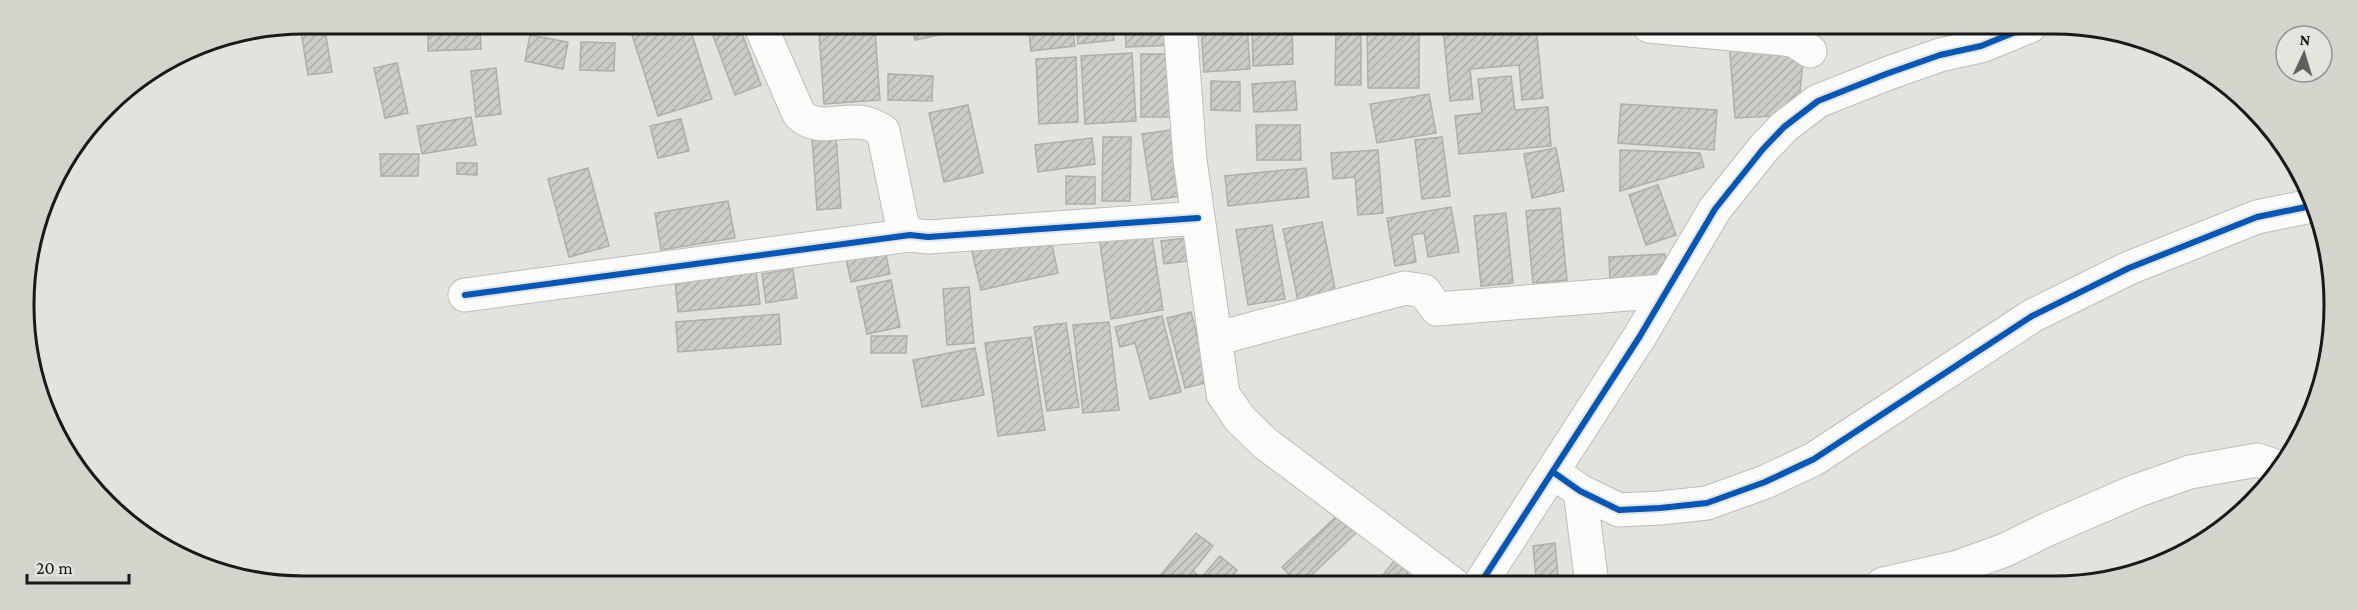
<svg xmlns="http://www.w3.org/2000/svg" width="2358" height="610" font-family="'Crimson Pro',serif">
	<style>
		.building { fill: url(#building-hatch); stroke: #aeaeaa; stroke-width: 1.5 }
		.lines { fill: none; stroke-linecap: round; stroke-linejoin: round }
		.street-casing { stroke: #bdbdb9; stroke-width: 35 }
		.street { stroke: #fbfbfa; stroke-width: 33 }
		.cycleway-casing { stroke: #e3e4dc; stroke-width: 10 }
		.cycleway { stroke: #0057b8; stroke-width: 6 }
		.rim { fill: none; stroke: #191917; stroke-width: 3 }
	</style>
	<defs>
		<pattern id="building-hatch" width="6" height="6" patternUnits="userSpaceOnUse" patternTransform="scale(1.5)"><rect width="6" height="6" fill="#cbcbc7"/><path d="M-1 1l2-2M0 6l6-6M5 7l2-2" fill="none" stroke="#aeaeaa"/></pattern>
	</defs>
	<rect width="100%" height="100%" fill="#e2e2de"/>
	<path class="building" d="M324,24L332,72L308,75L300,25Z
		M428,24H480L481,49L428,51Z
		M521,24H575L574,34L521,30Z
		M666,24L689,25L712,99L658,116L632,35Z
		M709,25H739L761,85L735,95Z
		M911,25H937L939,35L915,40Z
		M1028,25H1072L1075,46L1031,51Z
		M1076,25H1112L1114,40L1078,44Z
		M1125,25H1177V45L1126,47Z
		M1201,25H1247L1250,69L1204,72Z
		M1252,25H1292L1293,64L1253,66Z
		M1336,25H1361V85H1335Z
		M1367,25L1419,26V88H1368Z
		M1469,26H1536L1543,98L1522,100L1519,65L1470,69L1473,99L1450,101L1443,28Z
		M875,30L880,100L824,104L819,33Z
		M530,35L568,42L563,69L525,61Z
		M1729,41L1804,48L1798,115L1735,118Z
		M581,42L615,43L614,71L580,70Z
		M1132,53L1136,121L1085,124L1081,56Z
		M1141,54H1178V117H1141Z
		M1076,57L1078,122L1039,124L1036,59Z
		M397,63L408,113L385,118L374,68Z
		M496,68L501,114L476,117L471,71Z
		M888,74L933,76L932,101L888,100Z
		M1511,76L1515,110L1548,107L1551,146L1459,154L1455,116L1482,113L1478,79Z
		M1211,81L1240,82V111L1211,110Z
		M1295,81L1297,110L1254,112L1252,84Z
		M1429,94L1436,133L1377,143L1370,104Z
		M1621,104L1717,110L1714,150L1618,143Z
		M968,105L983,173L944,182L929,113Z
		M471,117L476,145L422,154L417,126Z
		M681,119L689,151L658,158L650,126Z
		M1256,125H1300L1301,160H1257Z
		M1179,129L1189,195L1152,200L1142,134Z
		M836,135L841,208L817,210L812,137Z
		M1103,137H1131L1130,201H1102Z
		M1442,137L1450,196L1422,199L1415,140Z
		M1092,138L1095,164L1038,172L1035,145Z
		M1556,148L1564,191L1532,198L1524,154Z
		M1378,150L1383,213L1358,215L1355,177L1333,179L1331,153Z
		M1620,150L1700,153L1704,167L1620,191Z
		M380,154H419L418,176H381Z
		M457,163H477V175L457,174Z
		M588,168L609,246L569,257L548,179Z
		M1306,168L1309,197L1228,206L1225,176Z
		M1066,176L1095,177V204H1066Z
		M1658,185L1676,235L1646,245L1629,195Z
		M728,201L735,238L661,250L655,213Z
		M1451,207L1459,252L1428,257L1424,233L1412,235L1416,262L1395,266L1387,218Z
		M1560,208L1567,280L1533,283L1526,211Z
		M1506,213L1513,283L1481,286L1474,216Z
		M1322,222L1336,294L1298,301L1283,229Z
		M1272,225L1285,299L1248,305L1236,230Z
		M1151,230L1163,310L1111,319L1099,237Z
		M1049,231L1058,273L981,290L971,248Z
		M1186,238L1188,261L1164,264L1161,241Z
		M885,251L890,274L851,282L846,258Z
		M1665,254L1667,279L1610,281L1609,257Z
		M793,269L797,298L766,303L762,274Z
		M756,271L760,304L678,312L675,280Z
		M891,280L900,327L867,334L857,287Z
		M969,287L974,343L947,345L943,289Z
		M1191,312L1209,382L1185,388L1167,318Z
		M779,314L781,344L678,352L676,322Z
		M1162,316L1181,392L1150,399L1135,343L1120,347L1115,327Z
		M1109,322L1119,410L1083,413L1073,325Z
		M1066,323L1079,407L1047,411L1034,327Z
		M871,336H907L906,353H871Z
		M1031,337L1045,430L998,436L985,343Z
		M975,348L984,395L922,407L913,360Z
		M1338,515L1356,533L1302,584H1298L1282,567Z
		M1196,533L1213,546L1193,571L1201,578L1220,556L1237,570L1226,584H1169L1160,576Z
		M1555,543L1558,576L1536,578L1533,546Z
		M1400,553L1421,569L1410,584H1376Z"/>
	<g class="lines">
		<g class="street-casing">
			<path id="street" d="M760,25L799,114C818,133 841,118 865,123C872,124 877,128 883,131L902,223L910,235
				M1180,25L1190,160L1223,394L1240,419L1266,444L1453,584
				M1649,26L1793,40L1810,51
				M465,295L910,235L928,237L1198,218
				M1215,339L1405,288L1424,291L1437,309L1666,291
				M1553,472L1580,491L1619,510L1660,508L1707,503L1765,482L1814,459L2032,316L2129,268L2257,217L2311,206
				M1580,491L1592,584
				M1480,584L1640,336L1715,209L1763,149L1784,127L1818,101L1886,74L1940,55L1981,46L2030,26
				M1883,584L1958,567L2005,550L2048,529L2136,491L2190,472L2257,460L2278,467"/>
		</g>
		<use href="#street" class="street"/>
		<g class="cycleway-casing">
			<path id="cycleway" d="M465,295L910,235L928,237L1198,218
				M1553,472L1580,491L1619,510L1660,508L1707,503L1765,482L1814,459L2032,316L2129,268L2257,217L2311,206
				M1480,584L1640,336L1715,209L1763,149L1784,127L1818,101L1886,74L1940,55L1981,46L2030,26"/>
		</g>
		<use href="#cycleway" class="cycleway"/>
	</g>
	<path d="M0 0H2358V610H0ZM304 34H2054A270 270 0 0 1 2324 304V306A270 270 0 0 1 2054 576H304A270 270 0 0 1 34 306V304A270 270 0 0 1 304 34Z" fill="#d3d4cc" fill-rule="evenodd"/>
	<path class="rim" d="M304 34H2054A270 270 0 0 1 2324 304V306A270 270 0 0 1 2054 576H304A270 270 0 0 1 34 306V304A270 270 0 0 1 304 34Z"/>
	<g transform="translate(2304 54) rotate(4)"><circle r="28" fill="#e3e4dc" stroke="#92938d" stroke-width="1.5"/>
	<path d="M0-4.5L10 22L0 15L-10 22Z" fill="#5f5f5d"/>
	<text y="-9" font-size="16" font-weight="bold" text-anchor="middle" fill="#191917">N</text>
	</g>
	<path d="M27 574v9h102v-9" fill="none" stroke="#191917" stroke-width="3"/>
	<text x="36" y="574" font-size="18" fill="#191917" stroke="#e3e4dc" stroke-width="4.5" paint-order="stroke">20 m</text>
</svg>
